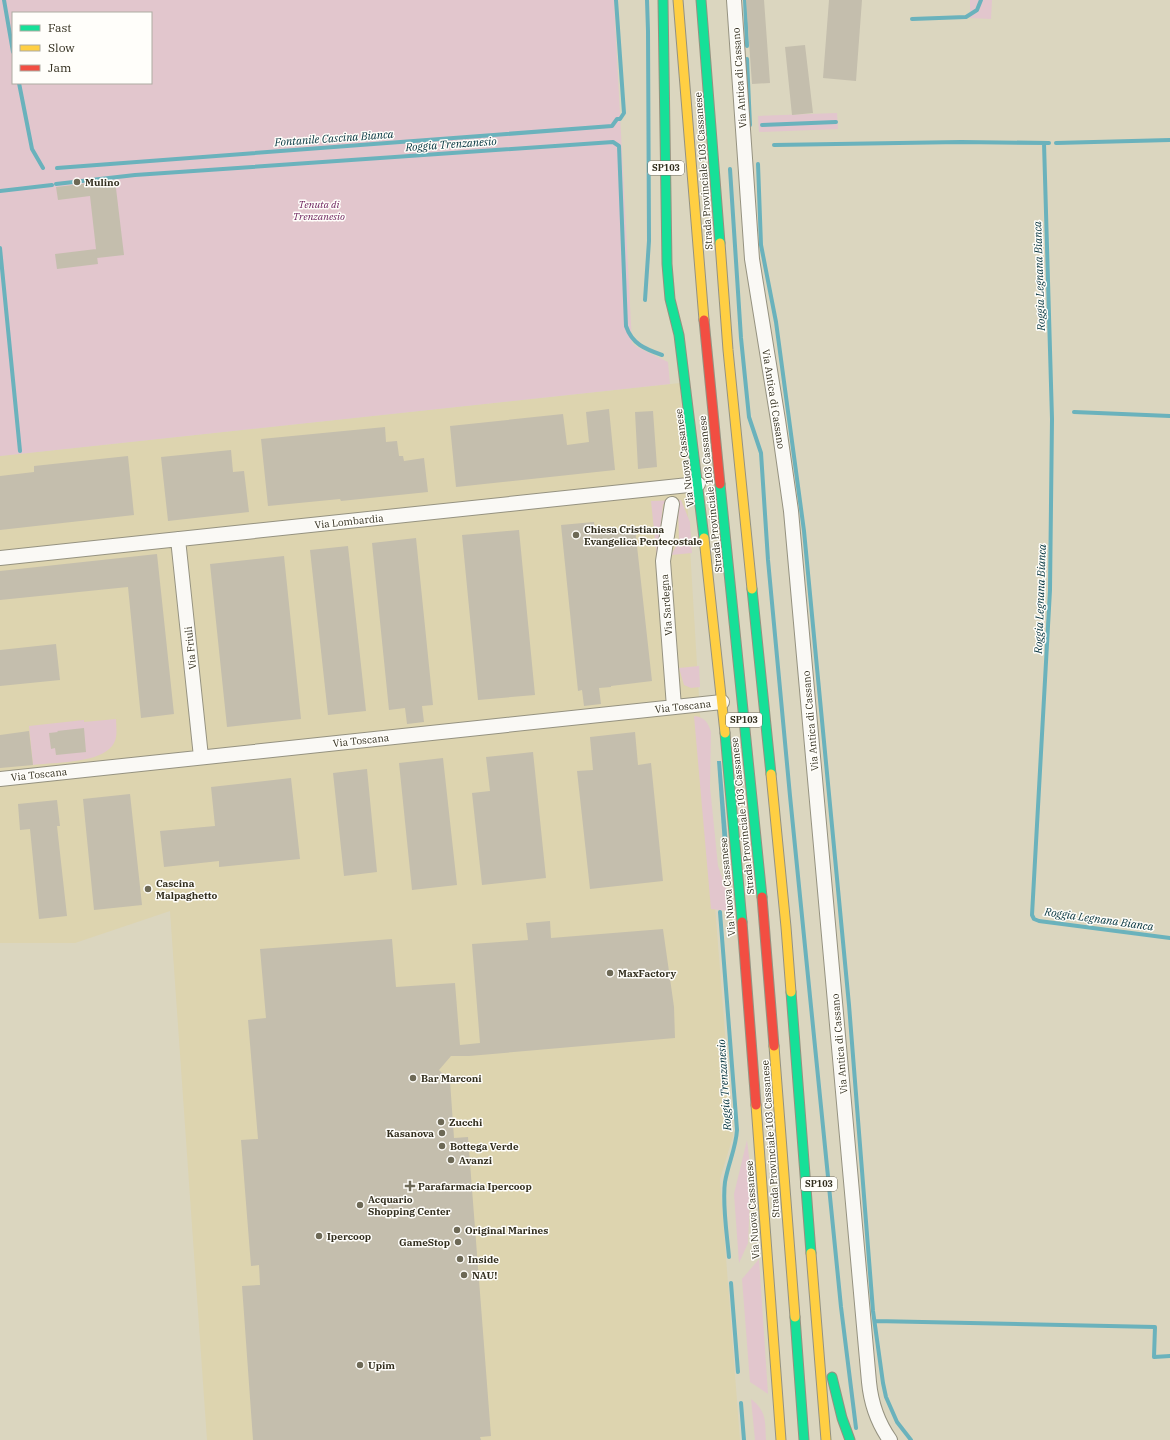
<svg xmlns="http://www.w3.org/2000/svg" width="1170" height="1440" font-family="'IBM Plex Serif',serif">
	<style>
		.built { fill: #ddd4af }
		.green { fill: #e2c6cd; fill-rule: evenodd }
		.water { fill: #6ab2bc }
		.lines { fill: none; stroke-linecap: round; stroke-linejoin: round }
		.stream { stroke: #6ab2bc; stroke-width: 4 }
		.building { fill: #c4bead }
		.street-casing { stroke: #959280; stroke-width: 16 }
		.fast-casing { stroke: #959280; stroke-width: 11 }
		.slow-casing { stroke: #959280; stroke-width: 11 }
		.jam-casing { stroke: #959280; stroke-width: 11 }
		.street { stroke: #faf9f5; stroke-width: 14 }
		.fast { stroke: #16e098; stroke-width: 9 }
		.slow { stroke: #ffcf43; stroke-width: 9 }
		.jam { stroke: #f24e42; stroke-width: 9 }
		.poi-dot { fill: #6d6956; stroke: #fffefa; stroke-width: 1.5 }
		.labels { text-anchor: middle; stroke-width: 3; stroke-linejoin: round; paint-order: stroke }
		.shield { fill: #fffefa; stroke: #706c60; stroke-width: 1 }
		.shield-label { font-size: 9px; font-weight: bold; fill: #322e1e }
		.street-label { font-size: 10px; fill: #322e1e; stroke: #fffefa }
		.poi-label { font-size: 10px; font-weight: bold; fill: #322e1e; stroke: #fffefa; text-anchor: start }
		.park-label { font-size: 10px; font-style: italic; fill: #681b58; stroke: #fffefa }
		.water-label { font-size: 11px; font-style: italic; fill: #00313c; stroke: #fffefa }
	</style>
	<rect width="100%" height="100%" fill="#dbd6bf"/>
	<path class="built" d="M680,383L700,714L733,1136L720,1179L740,1440H207L170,911L75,943H0V456Z"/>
	<path class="green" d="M0,0H614L632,343L637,347L668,362L670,384L0,456ZM13,13H151V83H13Z
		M970,0H992L991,19L970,18Z
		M837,113L838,129L759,132L758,116Z
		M681,500L690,522L692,553L671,555L679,542L678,504H663L657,559L651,501Z
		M699,666L700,687L691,688L684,685L679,668Z
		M694,716C705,717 708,723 711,732L710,787L718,866L727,891L728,911L711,909Z
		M116,719C116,727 118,735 114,743C103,764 54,762 33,765L29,726L84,720V722Z
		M747,1140L751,1174L748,1243L739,1263L734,1194Z
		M759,1259L768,1394L750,1382L742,1279Z
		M751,1399C767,1411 765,1422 766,1440H755Z"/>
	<path class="water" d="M717,761H721L729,858H724Z"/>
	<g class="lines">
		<path class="stream" d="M4,0L13,52
			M745,0L747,46
			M912,19L966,17L977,10L981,0
			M747,59L750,125
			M19,83L32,149L43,168
			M762,125L836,122
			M1044,143L1052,419L1050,590L1032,915L1034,919L1039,921L1170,938
			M1056,143L1170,140
			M774,145L961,142L1049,143
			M758,164L761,245L776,322L804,531L849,1005L873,1311L883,1383L886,1397L897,1422L911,1440
			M57,168L612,126L617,119H620L624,113L616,0
			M730,169L741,338L749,417L761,453L768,560L790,796L841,1307L856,1428
			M56,184L135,175L613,142L619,146L626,326C632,344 645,349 662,355
			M0,191L52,185
			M0,248L20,451
			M645,300L649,241L648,31L647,0
			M1074,412L1170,416
			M720,912L737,1130C736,1148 728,1164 725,1182C722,1204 727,1234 729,1257
			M731,1283L738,1372
			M875,1321L1155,1327L1154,1357L1170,1356
			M741,1403L744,1440"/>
	</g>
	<path class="building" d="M746,0H764L770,83L752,84Z
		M829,0H862L856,81L823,78Z
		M805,45L813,113L792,115L785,47Z
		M115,180L124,255L97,258L90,196L58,200L56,187Z
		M96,249L98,264L57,269L55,254Z
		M609,409L615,470L456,487L450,426L563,414L567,445L589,442L586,412Z
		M653,411L657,467L638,469L635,412Z
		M385,427L386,442L397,441L399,456H403L404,461L424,458L428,492L341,501L340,499L268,506L261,439Z
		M231,450L233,472L244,471L249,512L168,521L161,457Z
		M128,456L134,515L0,530V476L34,472V466Z
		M594,522L595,533L635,528L652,681L611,686V687L599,688L601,704L584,706L582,690L578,691L561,525Z
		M519,530L535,695L478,700L462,535Z
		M416,538L433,705L422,706L424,722L407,724L405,708L389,710L372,543Z
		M348,546L366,711L328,715L310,550Z
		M157,554L174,714L141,718L128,587L0,600V571Z
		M284,556L301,719L227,727L210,564Z
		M56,644L60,680L0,686V650Z
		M84,728L86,752L56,755L55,748L51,749L49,733L58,732L57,731Z
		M29,731L33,765L0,768V735Z
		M635,732L638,765L651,763L663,881L590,889L577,771L593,770L590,737Z
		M533,752L546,878L482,885L472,793L490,791L486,757Z
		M443,758L457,885L412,890L399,763Z
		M367,769L377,872L344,876L333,773Z
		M291,778L300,859L219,867V861L164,867L160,831L215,826L211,787Z
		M130,794L142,905L94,910L83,799Z
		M57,800L60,826H57L67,916L39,919L30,829L20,830L18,804Z
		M550,921L551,938L663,929L674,1007L675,1038L469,1056H451L439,1070L450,1081L454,1138L468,1137L491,1436L480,1437L481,1440H253L242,1286L260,1285L259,1265L251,1266L241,1140L258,1139L248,1020L266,1018L260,949L392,939L396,987L455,983L460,1045L480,1043L472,944L528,940L526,923Z"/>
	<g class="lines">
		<g class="street-casing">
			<path id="street" d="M734,0L752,259L778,420L791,511L869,1382C871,1403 878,1423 890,1440
				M672,504L663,561L674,707
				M178,539L201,757
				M0,558L698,484
				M0,779L722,702"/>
		</g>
		<g class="fast-casing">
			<path id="fast" d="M663,0L667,264L670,299L679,335
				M701,0L720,243
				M679,335L704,538
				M720,484L762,897
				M752,589L771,774
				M725,733L742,922
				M791,992L811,1253
				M795,1317L804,1440
				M832,1377L842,1418L850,1440"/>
		</g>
		<g class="slow-casing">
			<path id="slow" d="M678,0L704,320
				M720,243L728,350L752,589
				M704,538L725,733
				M771,774L786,927L791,992
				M774,1046L795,1317
				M756,1105L781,1440
				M811,1253L826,1440"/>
		</g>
		<g class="jam-casing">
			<path id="jam" d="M704,320L720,484
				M762,897L774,1046
				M742,922L756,1105"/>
		</g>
		<use href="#street" class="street"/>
		<use href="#fast" class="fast"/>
		<use href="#slow" class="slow"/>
		<use href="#jam" class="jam"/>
	</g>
	<g class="poi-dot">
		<circle cx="77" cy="182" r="4"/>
		<circle cx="576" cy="535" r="4"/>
		<circle cx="148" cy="889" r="4"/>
		<circle cx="610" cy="973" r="4"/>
		<circle cx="413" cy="1078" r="4"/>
		<circle cx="441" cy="1122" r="4"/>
		<circle cx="442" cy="1133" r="4"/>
		<circle cx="442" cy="1146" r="4"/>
		<circle cx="451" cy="1160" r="4"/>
		<path d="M408 1180h4v4h4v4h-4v4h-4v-4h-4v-4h4z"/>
		<circle cx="360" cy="1205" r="4"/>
		<circle cx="457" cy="1230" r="4"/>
		<circle cx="319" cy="1236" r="4"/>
		<circle cx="458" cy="1242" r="4"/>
		<circle cx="460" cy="1259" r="4"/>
		<circle cx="464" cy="1275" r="4"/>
		<circle cx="360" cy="1365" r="4"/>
	</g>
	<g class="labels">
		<g class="shield">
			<rect x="648" y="161" width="36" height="14" rx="3"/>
			<rect x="726" y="713" width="36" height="14" rx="3"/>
			<rect x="801" y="1177" width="36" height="14" rx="3"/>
		</g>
		<g class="shield-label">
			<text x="666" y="171">SP103</text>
			<text x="744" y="723">SP103</text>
			<text x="819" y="1187">SP103</text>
		</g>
		<g class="street-label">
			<text transform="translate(739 78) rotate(-94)" y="4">Via Antica di Cassano</text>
			<text transform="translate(703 171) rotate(-94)" y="4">Strada Provinciale 103 Cassanese</text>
			<text transform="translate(774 399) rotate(81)" y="4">Via Antica di Cassano</text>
			<text transform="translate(684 458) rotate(-97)" y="4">Via Nuova Cassanese</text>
			<text transform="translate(710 494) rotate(-96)" y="4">Strada Provinciale 103 Cassanese</text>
			<text transform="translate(349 521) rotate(-6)" y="4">Via Lombardia</text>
			<text transform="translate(666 605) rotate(-94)" y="4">Via Sardegna</text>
			<text transform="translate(190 648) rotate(-96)" y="4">Via Friuli</text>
			<text transform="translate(683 706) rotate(-6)" y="4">Via Toscana</text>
			<text transform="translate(810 721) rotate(-95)" y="4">Via Antica di Cassano</text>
			<text transform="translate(361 740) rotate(-6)" y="4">Via Toscana</text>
			<text transform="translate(39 774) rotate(-6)" y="4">Via Toscana</text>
			<text transform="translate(742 816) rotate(-96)" y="4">Strada Provinciale 103 Cassanese</text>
			<text transform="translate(727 887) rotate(-95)" y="4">Via Nuova Cassanese</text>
			<text transform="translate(839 1044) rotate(-95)" y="4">Via Antica di Cassano</text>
			<text transform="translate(770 1139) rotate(-94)" y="4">Strada Provinciale 103 Cassanese</text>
			<text transform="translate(752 1210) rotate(-94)" y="4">Via Nuova Cassanese</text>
		</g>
		<g class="poi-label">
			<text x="85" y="186">Mulino</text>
			<text x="584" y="533">Chiesa Cristiana<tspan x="584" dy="12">Evangelica Pentecostale</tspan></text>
			<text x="156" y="887">Cascina<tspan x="156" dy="12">Malpaghetto</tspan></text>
			<text x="618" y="977">MaxFactory</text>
			<text x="421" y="1082">Bar Marconi</text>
			<text x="449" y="1126">Zucchi</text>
			<text x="434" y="1137" text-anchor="end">Kasanova</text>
			<text x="450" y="1150">Bottega Verde</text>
			<text x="459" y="1164">Avanzi</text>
			<text x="418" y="1190">Parafarmacia Ipercoop</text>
			<text x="368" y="1203">Acquario<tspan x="368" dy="12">Shopping Center</tspan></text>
			<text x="465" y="1234">Original Marines</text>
			<text x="327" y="1240">Ipercoop</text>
			<text x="450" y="1246" text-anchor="end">GameStop</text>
			<text x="468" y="1263">Inside</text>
			<text x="472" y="1279">NAU!</text>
			<text x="368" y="1369">Upim</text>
		</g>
		<g class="park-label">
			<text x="319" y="208">Tenuta di<tspan x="319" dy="12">Trenzanesio</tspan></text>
		</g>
		<g class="water-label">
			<text transform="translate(334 138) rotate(-4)" y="4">Fontanile Cascina Bianca</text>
			<text transform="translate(451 144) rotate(-4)" y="4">Roggia Trenzanesio</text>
			<text transform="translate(1039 276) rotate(-92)" y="4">Roggia Legnana Bianca</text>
			<text transform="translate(1040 599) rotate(-88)" y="4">Roggia Legnana Bianca</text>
			<text transform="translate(1099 919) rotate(8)" y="4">Roggia Legnana Bianca</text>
			<text transform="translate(724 1085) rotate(-94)" y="4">Roggia Trenzanesio</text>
		</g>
	</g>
	<rect x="12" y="12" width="140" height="72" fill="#fffefa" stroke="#adaba2"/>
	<rect x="20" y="25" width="20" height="6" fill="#16e098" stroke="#adaba2"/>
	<text x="48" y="32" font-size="12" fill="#322e1e">Fast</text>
	<rect x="20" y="45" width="20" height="6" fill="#ffcf43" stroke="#adaba2"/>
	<text x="48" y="52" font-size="12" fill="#322e1e">Slow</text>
	<rect x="20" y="65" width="20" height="6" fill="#f24e42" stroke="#adaba2"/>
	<text x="48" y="72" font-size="12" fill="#322e1e">Jam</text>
</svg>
